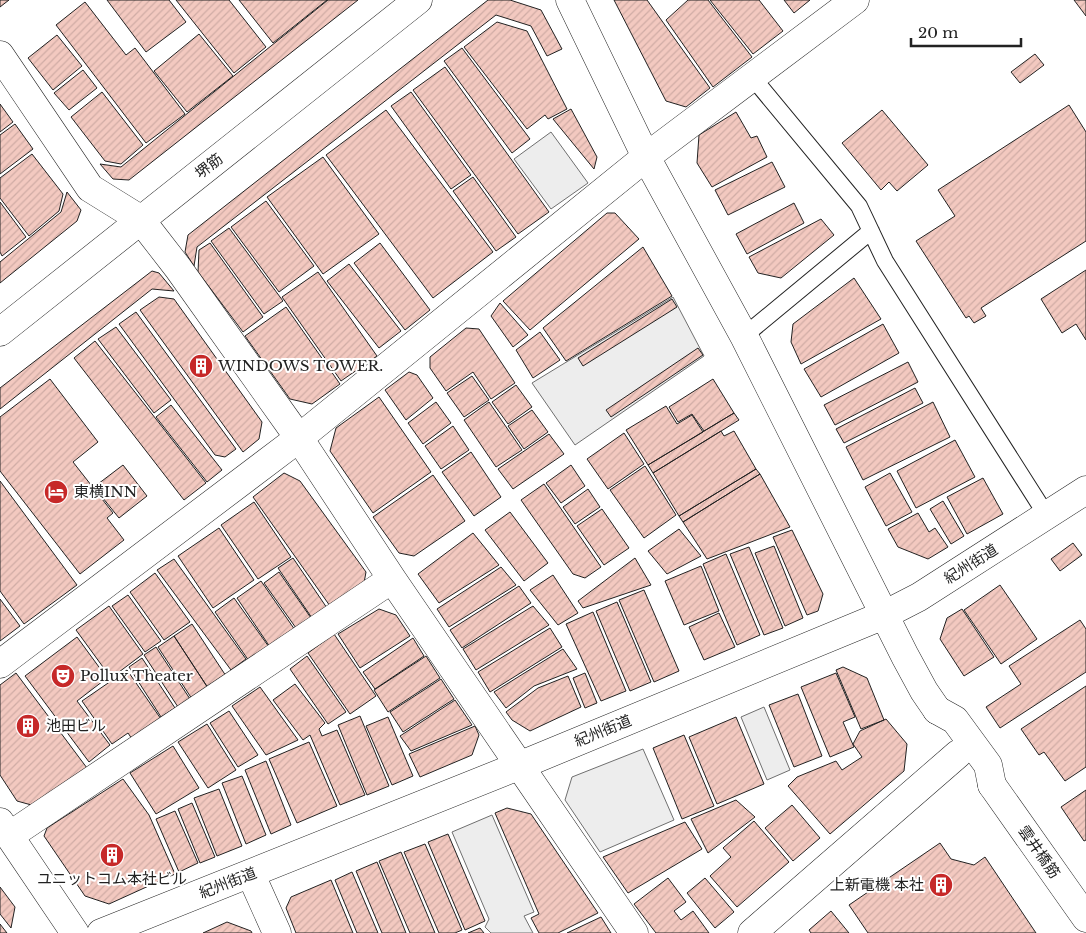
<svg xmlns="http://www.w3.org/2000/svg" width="1086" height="933" font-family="'Libre Baskerville','Noto Sans JP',serif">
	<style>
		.parking { fill: #ededed; stroke: #6f6f6f }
		.building { fill: url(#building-hatch); stroke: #222 }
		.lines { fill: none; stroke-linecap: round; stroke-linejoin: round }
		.service-casing { stroke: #222; stroke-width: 18 }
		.minor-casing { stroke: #222; stroke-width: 29 }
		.tertiary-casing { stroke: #222; stroke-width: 29 }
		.secondary-casing { stroke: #222; stroke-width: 29 }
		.service { stroke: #fff; stroke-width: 16 }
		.minor { stroke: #fff; stroke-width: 28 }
		.tertiary { stroke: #fff; stroke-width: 28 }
		.secondary { stroke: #fff; stroke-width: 28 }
		.labels { text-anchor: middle; stroke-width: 4; stroke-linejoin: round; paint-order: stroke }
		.street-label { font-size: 15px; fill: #222; stroke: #fff }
		.poi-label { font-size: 15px; fill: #222; stroke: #fff; text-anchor: start }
	</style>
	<defs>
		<pattern id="building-hatch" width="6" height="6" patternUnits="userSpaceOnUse" patternTransform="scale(1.25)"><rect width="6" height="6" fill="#f3c9c0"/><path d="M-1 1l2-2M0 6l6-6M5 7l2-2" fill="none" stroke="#d0aca5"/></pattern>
	</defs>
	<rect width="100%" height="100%" fill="#fff"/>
	<path class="parking" d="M551,132L588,183L551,209L514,159Z
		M673,297L704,356L575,445L532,383Z
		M764,707L790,770L767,780L741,717Z
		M643,749L674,820L600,852L565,800L572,777Z
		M492,815L534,912L524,916L533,933H491L485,927L489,919L452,832Z"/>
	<path class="building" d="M0,0H9L0,7Z
		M107,0H169L186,22L146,52Z
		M176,0H229L266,47L234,73Z
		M239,0H327L273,43Z
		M328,0H358L129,180L113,179L100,164L121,167Z
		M488,0H510L541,10L562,49L547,56L531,26L496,15L197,247L194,266L185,252L188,235Z
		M614,0H647L710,88L686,107L666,101Z
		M688,0H708L752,57L713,87L666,20Z
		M710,0H759L783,31L753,54Z
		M784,0H810L794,13Z
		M1074,0H1086V16Z
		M85,2L126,55L135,48L185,114L146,143L56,25Z
		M497,22L527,31L567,109L548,119L545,115L527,129L464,47Z
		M199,34L233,76L187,112L154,71Z
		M57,35L82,66L53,90L28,58Z
		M462,48L530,139L512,153L444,61Z
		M1035,54L1044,65L1020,83L1011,72Z
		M445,67L549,212L518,234L413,90Z
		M83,70L97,88L69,110L54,93Z
		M102,92L143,145L121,164L105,161L71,117Z
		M411,92L471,175L451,189L391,106Z
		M0,104L13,122L0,132Z
		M1069,105L1086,132V241L981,308L986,316L974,323L969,316L966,318L916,241L955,216L938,190Z
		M571,109L597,157L594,169L553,119Z
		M386,110L493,252L433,298L326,155Z
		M882,110L928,165L897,191L889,182L881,190L842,143Z
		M736,112L751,138L757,136L767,157L712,187L697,163L699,135Z
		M15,124L33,149L0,174V135Z
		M32,154L63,194L59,211L29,236L0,198V178Z
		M323,157L379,234L323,274L267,197Z
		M772,162L785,187L728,215L715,190Z
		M473,177L516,237L496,251L453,191Z
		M67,192L81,210L77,221L0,283V262L61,212Z
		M266,201L314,266L279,292L231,227Z
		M0,202L26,237L2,256L0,252Z
		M794,203L804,223L747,254L736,234Z
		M607,213H615L639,239L530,330L503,301Z
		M821,219L834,235L781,278L758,273L749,257Z
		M229,228L283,301L264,314L211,241Z
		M210,243L263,317L243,332L198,272L199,250Z
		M380,243L430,310L405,330L354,263Z
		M643,247L672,296L566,361L543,328Z
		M349,264L401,331L379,348L327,281Z
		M1086,270V340L1076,324L1062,333L1041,299Z
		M152,271L159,273L174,291L152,289L0,409V388Z
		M318,272L377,356L341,381L282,297Z
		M854,278L881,319L801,364L791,342L793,324Z
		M159,297L174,299L262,422L259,439L243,452L140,310Z
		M672,299L677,307L583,366L578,358Z
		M500,303L528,335L513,347L491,316Z
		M286,307L340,384L312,404L290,399L245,336Z
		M136,312L236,449L225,457L215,455L119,324Z
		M883,324L899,353L821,397L804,369Z
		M116,327L171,400L154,413L98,339Z
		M466,328L479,329L515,383L491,399L473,372L446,391L430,368V357Z
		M540,332L560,360L533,378L516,350Z
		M95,341L206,483L184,500L74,358Z
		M698,348L703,355L611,417L606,410Z
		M908,362L918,382L835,425L824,405Z
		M409,372L417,375L433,398L406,420L385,390Z
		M472,376L489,400L464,417L447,393Z
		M50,379L98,442L73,462L113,513L107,518L124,540L80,574L0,471V417Z
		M713,379L734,413L704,431L692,414L678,422L669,407Z
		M516,385L532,407L508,424L492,402Z
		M915,388L923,403L844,443L836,429Z
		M379,397L431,472L373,513L330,451L336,428Z
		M436,402L451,423L423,444L408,423Z
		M489,402L522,450L496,467L464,420Z
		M933,402L950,437L863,480L846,447Z
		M171,405L222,470L207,482L156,417Z
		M666,406L677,424L692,415L703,432L648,465L626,430Z
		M532,410L548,432L524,449L508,426Z
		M734,413L739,420L653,473L648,465Z
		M453,426L469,450L441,469L425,446Z
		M721,431L724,436L734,431L756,469L679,516L653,473Z
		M624,433L644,464L608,489L587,459Z
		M549,434L564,454L513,489L498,469Z
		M955,440L975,477L916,508L897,471Z
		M471,452L501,497L474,516L442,472Z
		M123,465L147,496L119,518L94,487Z
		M571,465L585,486L561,503L546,483Z
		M645,466L676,515L644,538L610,490Z
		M756,469L760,474L683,522L679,516Z
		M284,473L300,481L366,572L364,583L330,606L253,497Z
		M890,473L912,512L886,526L865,487Z
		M760,474L790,527L707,559L683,522Z
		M433,475L465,521L414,556L399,553L373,517Z
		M983,478L1003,514L967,534L947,497Z
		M0,481L77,585L24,624L0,591Z
		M544,484L601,567L585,578L573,574L521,500Z
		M588,489L600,507L575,524L563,507Z
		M943,501L964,536L951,544L930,509Z
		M254,502L291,557L258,579L221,525Z
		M602,509L629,548L604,565L577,526Z
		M510,512L548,563L524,581L485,530Z
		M918,513L929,532L935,528L948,547L928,559L898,547L888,529Z
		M219,528L254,580L213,608L178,556Z
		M679,529L701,556L667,574L648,551Z
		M792,530L823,594L818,611L807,615L773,537Z
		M473,533L499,565L439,603L418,574Z
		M1073,543L1082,555L1060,571L1051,559Z
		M774,546L803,618L785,626L755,553Z
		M749,547L783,628L764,635L730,554Z
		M726,554L760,635L737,645L703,564Z
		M293,558L327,608L312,618L278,568Z
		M635,558L651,585L583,608L578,601Z
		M174,559L246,659L231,670L157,570Z
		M701,566L719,611L684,625L665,581Z
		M501,567L516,585L449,627L437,609Z
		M279,572L311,618L296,628L264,583Z
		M155,573L190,622L164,640L130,592Z
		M553,575L578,613L558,625L530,590Z
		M261,581L295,630L270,647L237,598Z
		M1000,585L1037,639L1001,664L964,610Z
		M519,586L531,603L462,648L450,630Z
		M644,590L679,671L654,682L619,600Z
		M128,595L161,641L145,652L112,606Z
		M234,598L269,647L249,661L215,612Z
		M0,599L20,626L0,641Z
		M617,602L651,682L630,691L596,611Z
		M109,606L143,654L111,678L76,630Z
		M533,606L549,625L476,670L463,649Z
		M379,609L396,615L410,636L360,668L338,634Z
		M962,609L994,657L964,676L940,639L947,618Z
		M593,612L626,691L601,701L566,624Z
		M719,613L735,647L704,660L689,627Z
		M1080,620L1086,629V672L1000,728L986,707L1021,684L1009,666Z
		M192,624L226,676L208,688L174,636Z
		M550,628L562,647L490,692L478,672Z
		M334,634L376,696L350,714L308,653Z
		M174,636L208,688L192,699L158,647Z
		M77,637L107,678L77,701L110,745L89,762L25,676Z
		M413,638L424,656L375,689L363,672Z
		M156,647L190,699L178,707L144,655Z
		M563,649L577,669L534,686L506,708L494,692Z
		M307,656L346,712L328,724L290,669Z
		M426,656L440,678L388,712L374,690Z
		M142,658L175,708L161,717L129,667Z
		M843,667L867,678L884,720L861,729L836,670Z
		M127,670L161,719L132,739L128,733L112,744L82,701Z
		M16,673L87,768L35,806L17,801L0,775V685Z
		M585,673L597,703L585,708L573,678Z
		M836,673L855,717L843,722L854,747L830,757L801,687Z
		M568,676L581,707L530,731L512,720L506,712L538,688Z
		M441,679L454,699L403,732L390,712Z
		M295,684L325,723L319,729L322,736L337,730L365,795L340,805L310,735L303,740L273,700Z
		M1086,686V767L1065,781L1044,752L1039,755L1021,729Z
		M260,687L298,740L266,755L232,706Z
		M798,694L822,756L794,767L769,705Z
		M455,700L472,725L411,751L400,736Z
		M229,711L258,755L238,767L210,723Z
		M360,716L389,786L367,795L338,725Z
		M388,717L413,776L392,785L366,726Z
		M736,717L764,784L717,804L689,737Z
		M886,719L907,744L904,771L830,834L788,786L797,777L836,761L842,770L862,757L853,744L860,731Z
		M207,724L236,770L208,788L178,742Z
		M475,726L479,735L472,755L420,777L409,754Z
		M684,735L714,806L682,819L653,748Z
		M309,742L337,806L297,823L269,759Z
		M173,746L199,788L156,814L130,773Z
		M266,761L291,825L271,834L245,770Z
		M242,776L266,835L246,844L222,783Z
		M123,779L149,815L175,874L109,904L85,896L44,836L47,828Z
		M219,789L242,846L217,856L194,798Z
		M1086,790V840L1084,841L1061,807Z
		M736,800L755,817L708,853L691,819Z
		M192,803L215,857L200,863L178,809Z
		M792,805L820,838L793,861L765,828Z
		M507,808L531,814L598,913L558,933H539L531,918L539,914L495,813Z
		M175,811L198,863L179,872L156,819Z
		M754,821L789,862L737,907L710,876L731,857L723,848Z
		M685,822L702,849L628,893L603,857Z
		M448,834L485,921L465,930L428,842Z
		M940,843L951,859L974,865L985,857L1036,933H868L849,905Z
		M425,844L462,930L455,933H439L404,852Z
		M401,852L435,933H410L379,861Z
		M377,862L406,933H382L356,871Z
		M352,872L378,933H357L335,880Z
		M668,878L686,902L674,911L681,920L693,911L709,933H656L634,904Z
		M705,878L734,912L715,928L687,893Z
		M331,880L353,933H296L286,908L291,897Z
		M0,887L15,907L11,928L0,914Z
		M831,911L849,933H811L809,930Z
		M601,917L611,933H567Z
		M227,922L251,931L252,933H203Z
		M0,924L7,933H0Z
		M480,928L484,933H468Z"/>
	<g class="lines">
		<g class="service-casing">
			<path id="service" d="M753,78L859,206L885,261L1047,516
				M744,336L871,231"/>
		</g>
		<g class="minor-casing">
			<path id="minor" d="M0,55L90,188L140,219L178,268L299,438L392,579L634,933
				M0,664L299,438L646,157
				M937,710L955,720L988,765L992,785
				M0,822L75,933
				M9,836L392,579
				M251,875L277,933
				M752,933L958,754"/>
		</g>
		<g class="tertiary-casing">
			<path id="tertiary" d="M570,0L646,157L744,336L905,656L924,691L937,710
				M646,157L855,0
				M992,785L1086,918
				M101,933L521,765L884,615L919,597L1086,490"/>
		</g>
		<g class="secondary-casing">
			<path id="secondary" d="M0,332L418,0"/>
		</g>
		<use href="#service" class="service"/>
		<use href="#minor" class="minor"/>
		<use href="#tertiary" class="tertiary"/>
		<use href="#secondary" class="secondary"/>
	</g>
	<defs>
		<g id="building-disc" transform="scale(1.25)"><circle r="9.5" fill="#c62828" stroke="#fff"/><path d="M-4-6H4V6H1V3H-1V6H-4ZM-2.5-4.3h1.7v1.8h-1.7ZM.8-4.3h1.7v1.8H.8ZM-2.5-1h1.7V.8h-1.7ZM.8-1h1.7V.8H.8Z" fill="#fff"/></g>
		<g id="hotel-disc" transform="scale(1.25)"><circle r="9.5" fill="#c62828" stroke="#fff"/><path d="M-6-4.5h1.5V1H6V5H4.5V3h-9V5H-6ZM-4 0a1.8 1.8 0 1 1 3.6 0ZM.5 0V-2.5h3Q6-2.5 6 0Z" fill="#fff"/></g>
		<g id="theatre-disc" transform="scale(1.25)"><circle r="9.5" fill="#c62828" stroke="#fff"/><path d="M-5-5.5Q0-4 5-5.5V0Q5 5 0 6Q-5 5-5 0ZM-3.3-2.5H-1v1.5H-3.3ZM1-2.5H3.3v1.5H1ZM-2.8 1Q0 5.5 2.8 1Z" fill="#fff"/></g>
	</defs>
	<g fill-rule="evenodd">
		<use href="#building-disc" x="201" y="366"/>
		<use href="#hotel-disc" x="56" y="492"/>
		<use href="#theatre-disc" x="63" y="676"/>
		<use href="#building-disc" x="28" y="726"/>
		<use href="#building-disc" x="112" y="855"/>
		<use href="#building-disc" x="941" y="885"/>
	</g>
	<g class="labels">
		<g class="street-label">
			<text transform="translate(209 166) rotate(-38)" y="5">堺筋</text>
			<text transform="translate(971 564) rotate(-32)" y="5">紀州街道</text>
			<text transform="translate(603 731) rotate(-22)" y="5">紀州街道</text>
			<text transform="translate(1039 852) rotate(55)" y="5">雲井橋筋</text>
			<text transform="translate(228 883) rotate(-21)" y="5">紀州街道</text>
		</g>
		<g class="poi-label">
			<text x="218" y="371">WINDOWS TOWER.</text>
			<text x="74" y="497">東横INN</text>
			<text x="80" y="681">Pollux Theater</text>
			<text x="46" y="731">池田ビル</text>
			<text x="112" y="884" text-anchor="middle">ユニットコム本社ビル</text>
			<text x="924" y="890" text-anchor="end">上新電機 本社</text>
		</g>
	</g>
	<path d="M911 38v8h110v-8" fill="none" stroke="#222222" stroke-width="2.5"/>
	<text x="918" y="38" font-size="15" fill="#222222" stroke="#ffffff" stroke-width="4" paint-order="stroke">20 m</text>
</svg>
